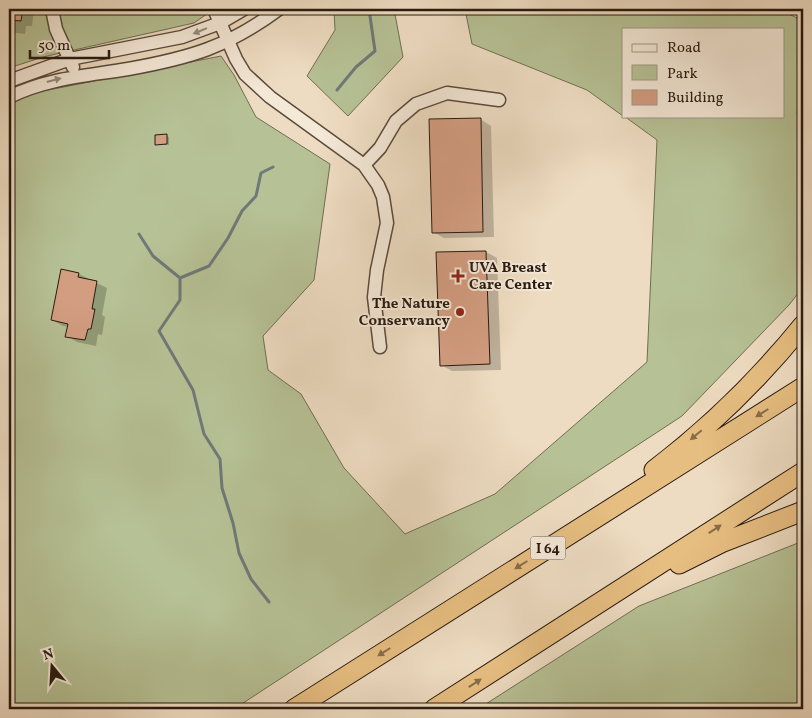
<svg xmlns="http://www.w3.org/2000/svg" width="812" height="718" font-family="Vollkorn,serif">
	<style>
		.green { fill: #b6c195; stroke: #6f6e52 }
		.shadow { fill: #0003 }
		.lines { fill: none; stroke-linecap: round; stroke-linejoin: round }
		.stream { stroke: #6f7978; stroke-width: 3 }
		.building { fill: #d39d81; stroke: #281a10 }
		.minor-casing { stroke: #5a4a3c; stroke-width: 15 }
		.highway-casing { stroke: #281a10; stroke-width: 21 }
		.minor { stroke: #f4e8d7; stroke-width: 12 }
		.highway { stroke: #e7be81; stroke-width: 19 }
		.oneway { fill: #988b7d }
		.oneway2 { fill: #886c48 }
		.poi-dot { fill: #8f2418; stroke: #f4e8d7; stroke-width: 2 }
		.labels { text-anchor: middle; stroke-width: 4; stroke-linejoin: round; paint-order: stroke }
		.shield { fill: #f4e8d7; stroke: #65584c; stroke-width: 1 }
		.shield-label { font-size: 14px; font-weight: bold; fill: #281a10 }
		.poi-label { font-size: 15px; font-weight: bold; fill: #281a10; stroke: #f4e8d7; text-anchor: start }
	</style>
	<rect width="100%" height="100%" fill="#eedcc2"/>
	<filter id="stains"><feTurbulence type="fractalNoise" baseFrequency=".004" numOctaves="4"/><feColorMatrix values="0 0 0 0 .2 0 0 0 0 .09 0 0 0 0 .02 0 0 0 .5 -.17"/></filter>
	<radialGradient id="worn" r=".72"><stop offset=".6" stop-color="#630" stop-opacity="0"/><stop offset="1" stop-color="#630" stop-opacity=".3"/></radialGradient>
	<path class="green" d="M9,9H214L194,23L43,57L9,68Z
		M334,9H394L403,57L348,116L307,76L335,30Z
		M465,9H779L803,21V104L797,112L798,117L803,122V287L789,305L682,416L234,709H9V103L38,92L221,56L234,75L256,117L330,164L314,280L263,336L268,370L301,394L344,468L405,534L495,494L647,362L657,140L624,116H783V29H623V116L587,90L472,44Z
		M803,541V709H478L639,606Z"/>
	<path class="shadow" d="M9,9H34L32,26H26L25,34L9,32Z
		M480,119L491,126L494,237L444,238L433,232Z
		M167,136L169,137V145L157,144Z
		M486,252L497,258L501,370L452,371L441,365L437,254Z
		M62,271L79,274L107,288L102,315L105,317L102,335L98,334L96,346L77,342L67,336L68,327L63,326L52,320Z"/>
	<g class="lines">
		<path class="stream" d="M337,90L356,67L375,51L369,9
			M139,234L153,256L180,278
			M269,602L251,579L239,553L233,523L222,488L220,459L204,434L193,390L159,331L180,300V278L209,266L228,238L242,211L256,196L261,173L273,167"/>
	</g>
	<path class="building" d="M9,9H23L21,21L9,20Z
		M481,118L483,232L432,233L429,119Z
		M167,134V144L155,145V135Z
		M486,251L490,364L440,366L436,252Z
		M61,269L79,273L78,277L97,281L92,309H95L91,329H88L85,340L65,337L68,324L51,320Z"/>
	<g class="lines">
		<g class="minor-casing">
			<path id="minor" d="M52,9L56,29L73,67
				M214,9L236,59L245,74L270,97L364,165L378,185L383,197L387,223L377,270L374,297L380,347
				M9,81L70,59L182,37L220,23L244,9
				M9,97C48,78 86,76 128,69C190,58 228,47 279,9
				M364,165L380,148L396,121L416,104L447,93L499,100"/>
		</g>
		<g class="highway-casing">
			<path id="highway" d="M654,470C709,428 760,378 803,325
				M679,564L721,543L803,511
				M294,709L803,387
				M434,709L803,472"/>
		</g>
		<use href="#minor" class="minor"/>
		<use href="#highway" class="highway"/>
	</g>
	<defs><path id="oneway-solid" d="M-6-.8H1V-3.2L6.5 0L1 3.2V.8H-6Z" transform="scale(1.25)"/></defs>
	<g class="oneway">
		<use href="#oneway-solid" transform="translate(200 31) rotate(158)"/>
		<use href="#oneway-solid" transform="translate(54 80) rotate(-15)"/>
	</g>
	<g class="oneway2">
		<use href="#oneway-solid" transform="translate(762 413) rotate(148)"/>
		<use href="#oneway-solid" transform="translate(696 435) rotate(140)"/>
		<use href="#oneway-solid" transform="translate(715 529) rotate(-33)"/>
		<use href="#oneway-solid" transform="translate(521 565) rotate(148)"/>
		<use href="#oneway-solid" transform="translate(384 652) rotate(148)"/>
		<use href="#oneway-solid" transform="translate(475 683) rotate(-33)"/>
	</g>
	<g class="poi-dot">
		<path d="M455.5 268.5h5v5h5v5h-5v5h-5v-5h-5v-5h5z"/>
		<circle cx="460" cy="312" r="5"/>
	</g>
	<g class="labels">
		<rect class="shield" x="530.5" y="536.5" width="35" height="23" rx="4"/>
		<g class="shield-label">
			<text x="548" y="553">I 64</text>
		</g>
		<g class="poi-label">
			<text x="469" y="272">UVA Breast<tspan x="469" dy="17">Care Center</tspan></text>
			<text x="450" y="308" text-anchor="end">The Nature<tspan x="450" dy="17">Conservancy</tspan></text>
		</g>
	</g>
	<rect width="812" height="718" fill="none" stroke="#eedcc2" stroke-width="30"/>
	<rect x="10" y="10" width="792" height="698" fill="none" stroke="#281a10" stroke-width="2.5"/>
	<rect x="15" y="15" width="782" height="688" fill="none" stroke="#281a10"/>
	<rect x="622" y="28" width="162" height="90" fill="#f4e8d7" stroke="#a29687"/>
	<rect x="632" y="44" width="25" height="8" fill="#f4e8d7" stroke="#a29687"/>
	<text x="667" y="52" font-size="15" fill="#281a10">Road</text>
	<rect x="632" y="65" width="25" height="15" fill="#b6c195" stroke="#a29687"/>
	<text x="667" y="78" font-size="15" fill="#281a10">Park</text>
	<rect x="632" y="90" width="25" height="15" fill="#d39d81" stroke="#a29687"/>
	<text x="667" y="102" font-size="15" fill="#281a10">Building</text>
	<g transform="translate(52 666) rotate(342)" stroke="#f4e8d7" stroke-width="4" paint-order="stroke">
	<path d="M0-4L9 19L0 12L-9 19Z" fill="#281a10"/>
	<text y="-8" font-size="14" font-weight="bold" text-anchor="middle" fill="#281a10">N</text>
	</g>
	<path d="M30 50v8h79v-8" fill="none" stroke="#281a10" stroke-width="2.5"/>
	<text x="38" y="50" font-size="15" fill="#281a10" stroke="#f4e8d7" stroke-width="4" paint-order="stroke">50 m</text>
	<rect width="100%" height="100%" filter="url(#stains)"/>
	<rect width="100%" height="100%" fill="url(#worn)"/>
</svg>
